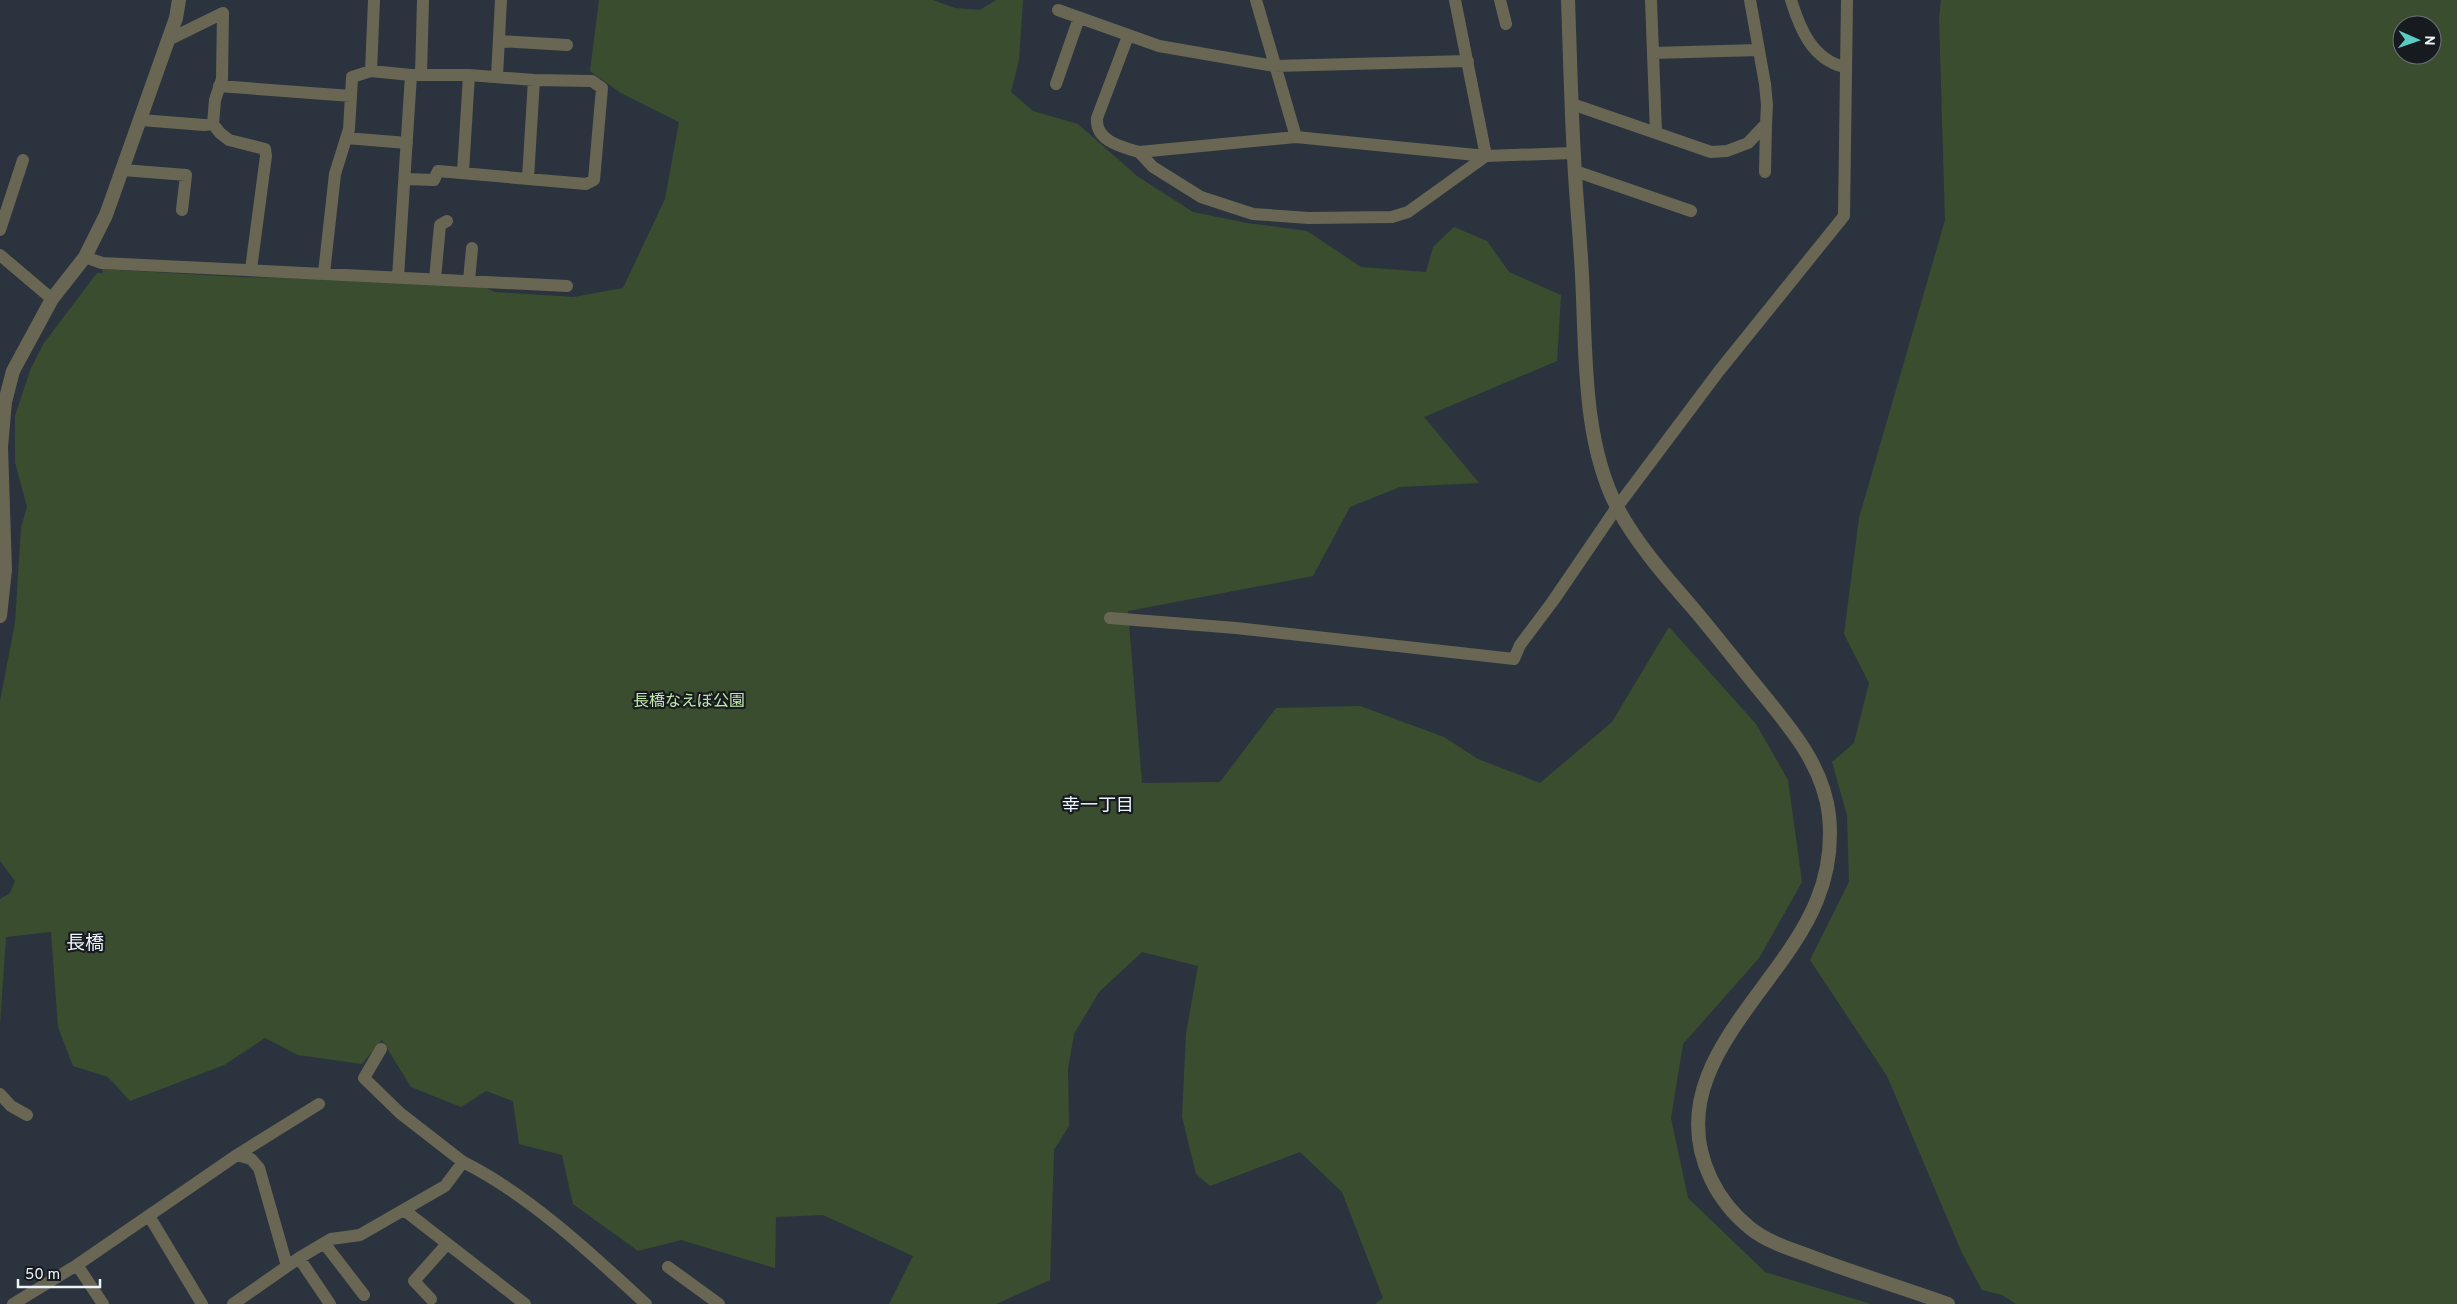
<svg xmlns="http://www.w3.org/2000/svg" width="2457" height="1304" font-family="Overpass,'Noto Sans JP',sans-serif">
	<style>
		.green { fill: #3b4d2f; fill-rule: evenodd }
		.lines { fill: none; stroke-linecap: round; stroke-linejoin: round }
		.minor { stroke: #696753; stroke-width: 12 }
		.tertiary { stroke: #696753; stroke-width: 14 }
		.labels { text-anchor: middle; stroke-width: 4.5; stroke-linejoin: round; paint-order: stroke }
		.park-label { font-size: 16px; fill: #c1e9a8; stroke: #171b20 }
		.neighbourhood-label { font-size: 18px; fill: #ecf3f9; stroke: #171b20 }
		.quarter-label { font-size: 19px; fill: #ecf3f9; stroke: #171b20 }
	</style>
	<rect width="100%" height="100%" fill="#2b343e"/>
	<path class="green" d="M599,0H933L955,8L980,10L996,0H1023L1019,60L1011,92L1033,111L1078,124L1137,176L1193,212L1247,223L1307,231L1361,267L1426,272L1433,247L1454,227L1487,241L1509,272L1561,295L1557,361L1424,417L1479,483L1400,487L1350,507L1313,576L1128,611L1142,783L1220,782L1276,708L1360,706L1444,737L1478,759L1540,783L1612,722L1669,627L1756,724L1788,780L1802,882L1759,958L1683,1044L1671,1118L1688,1198L1765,1272L1871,1304H1375L1383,1298L1342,1192L1300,1152L1210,1186L1196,1174L1182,1117L1186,1034L1198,966L1142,952L1099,992L1074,1034L1068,1069L1069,1126L1054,1150L1050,1280L996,1304H889L913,1256L823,1215L776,1217L775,1268L681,1240L638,1251L573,1204L562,1155L519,1144L513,1101L486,1091L461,1107L411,1087L382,1040L362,1064L298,1055L265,1038L224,1065L130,1101L108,1077L73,1066L58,1027L51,932L6,937L0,1025V899L10,893L15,881L0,861V701L15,623L21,528L27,507L15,462V416L31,368L44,343L97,273H103L102,269L240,277L475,283L495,292L574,297L623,288L665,199L679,122L621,93L590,71Z
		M1941,0H2457V1304H2016L2002,1295L1982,1290L1962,1253L1887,1076L1810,960L1849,882L1847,815L1832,762L1854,743L1869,683L1844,634L1859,518L1945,220L1939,18ZM2402,25H2432V55H2402Z"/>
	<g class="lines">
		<path class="minor" d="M1256,0L1296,137
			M1500,0L1506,24
			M1651,0L1656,133
			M1791,0C1800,29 1812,59 1844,67
			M1058,10L1159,46L1274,66L1468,61
			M1128,36L1097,118C1095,141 1122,147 1139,152L1296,137L1486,156L1573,153
			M168,40L223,13L222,79L215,100L213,124L220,133L229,140L265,149L266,156L251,269
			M499,41L567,45
			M1653,53L1759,50
			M371,71L374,0
			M421,75L423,0
			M497,76L501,0
			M1056,84L1079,18
			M219,86L351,96L352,77L371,71L411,75H469L534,80L592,81L602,88L594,180L586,184L438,171L434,180L405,179
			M1572,104L1711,152L1727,151L1748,143L1766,124L1767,105L1765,84L1750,0
			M141,120L204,125L213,124
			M346,138L407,143
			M1139,152L1153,167L1201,197L1253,214L1309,218L1392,217L1408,212L1486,156L1455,0
			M123,170L186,175L182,210
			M1575,171L1691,211
			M463,172L469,75
			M1765,172L1766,124
			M528,178L534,80
			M0,230L23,160
			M0,255L52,299
			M85,257L102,263L567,286
			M324,273L335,174L349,129L351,96
			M398,277L411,75
			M435,279L440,225L447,221
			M469,281L472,248
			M1110,618L1236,628L1514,659L1520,645L1553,601L1617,507L1719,371L1844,216L1847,0
			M381,1049L364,1078L400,1113L463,1162
			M0,1094L11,1106L27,1115
			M237,1155L251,1159L259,1168L287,1266
			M404,1210L525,1304
			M149,1216L202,1304
			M324,1243L364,1295
			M299,1258L330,1304
			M77,1265L103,1304
			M668,1267L719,1304
			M431,1299L414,1281L447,1244
			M13,1304L77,1265L237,1155L319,1104
			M233,1304L299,1258L331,1239L360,1235L445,1186L463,1162C528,1194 593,1255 646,1304"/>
		<path class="tertiary" d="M1568,0C1570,52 1571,105 1574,157C1576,197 1580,236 1582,275C1586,348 1582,440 1617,507C1636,543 1665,576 1692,607C1714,633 1735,660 1757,687C1788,725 1823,764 1829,815C1832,844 1828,873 1817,900C1781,991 1658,1069 1711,1179C1720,1198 1734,1215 1750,1228C1766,1241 1787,1248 1807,1255C1853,1273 1901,1287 1948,1304
			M0,616L5,570L1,447L5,402L13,371L52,299L85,257L106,215L176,18L179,0"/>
	</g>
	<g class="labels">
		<g class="park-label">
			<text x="689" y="706">長橋なえぼ公園</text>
		</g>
		<g class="neighbourhood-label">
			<text x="1098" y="811">幸一丁目</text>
		</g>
		<g class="quarter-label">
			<text x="85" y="949">長橋</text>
		</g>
	</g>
	<g transform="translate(2417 40) rotate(92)"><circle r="24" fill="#171b20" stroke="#6c7177"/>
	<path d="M0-4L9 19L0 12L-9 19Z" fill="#57cec1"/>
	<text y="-8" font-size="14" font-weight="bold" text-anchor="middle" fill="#ecf3f9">N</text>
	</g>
	<path d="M18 1279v8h82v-8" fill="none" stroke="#ecf3f9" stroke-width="2.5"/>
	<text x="25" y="1279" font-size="15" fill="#ecf3f9" stroke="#171b20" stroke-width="4" paint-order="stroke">50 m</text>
</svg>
